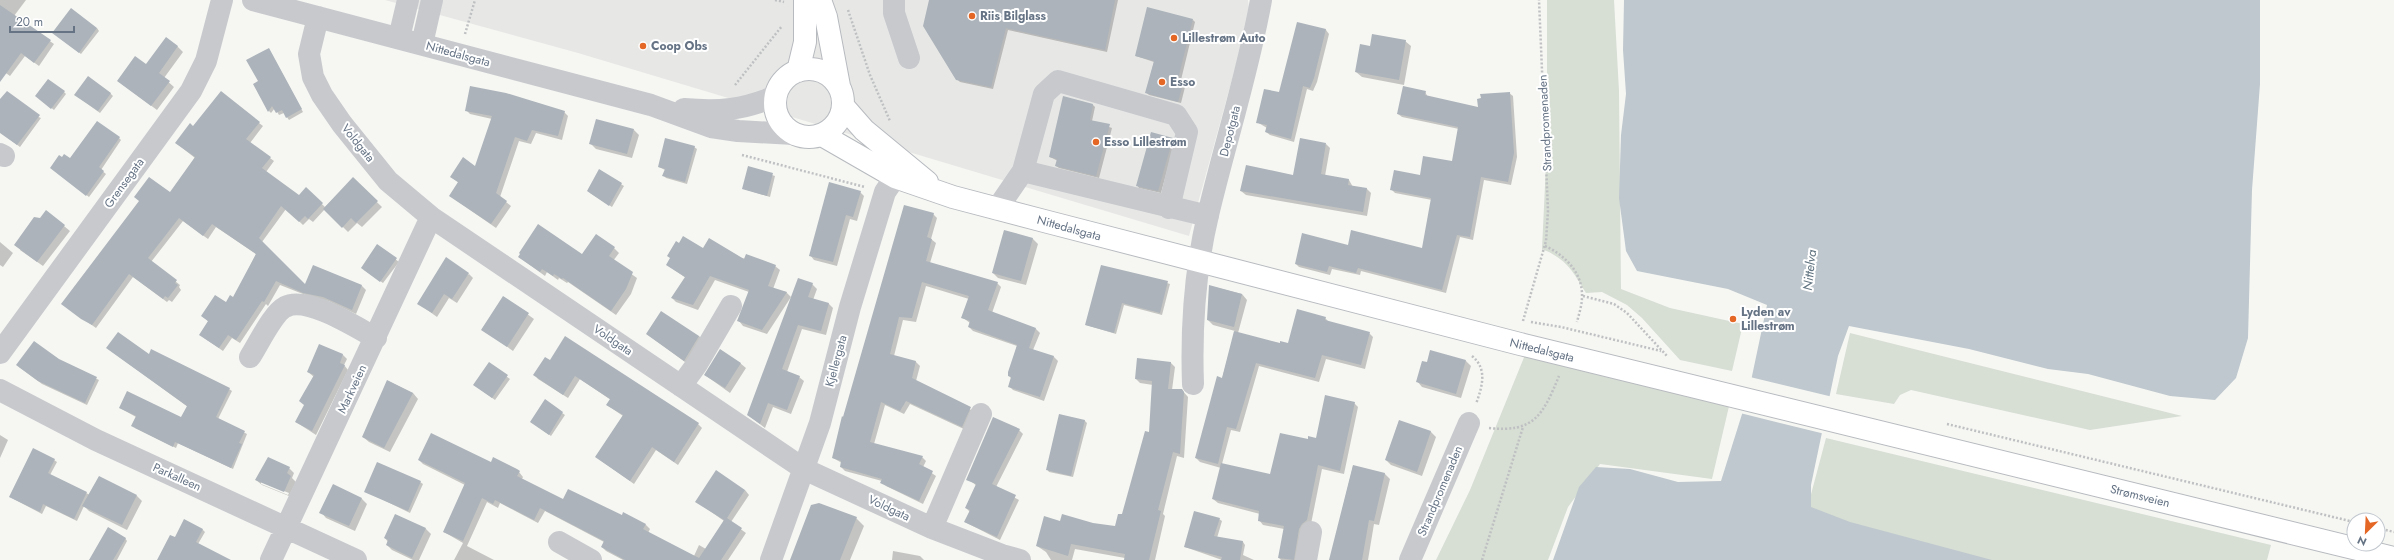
<svg xmlns="http://www.w3.org/2000/svg" width="2394" height="560" font-family="Jost,sans-serif">
	<style>
		.built { fill: #e7e8e6 }
		.green { fill: #d7ded4 }
		.water { fill: #bfc8ce }
		.pier { fill: #f6f7f3 }
		.shadow { fill: #0003; fill-rule: evenodd }
		.building { fill: #acb3ba }
		.lines { fill: none; stroke-linecap: round; stroke-linejoin: round }
		.major-casing { stroke: #b7babf; stroke-width: 24 }
		.path { stroke: #bec0c2; stroke-width: 2.5; stroke-dasharray: 2 2; stroke-linecap: butt }
		.minor { stroke: #c7c9cd; stroke-width: 22 }
		.major { stroke: #fff; stroke-width: 22 }
		.poi-dot { fill: #e56725; stroke: #fff; stroke-width: 1.5 }
		.labels { text-anchor: middle; stroke-width: 4; stroke-linejoin: round; paint-order: stroke }
		.poi-label { font-size: 12px; font-weight: bold; fill: #657385; stroke: #fff; text-anchor: start }
		.street-label { font-size: 12px; fill: #657385; stroke: #fff }
		.water-label { font-size: 13px; font-style: italic; fill: #617481; stroke: #fff }
	</style>
	<rect width="100%" height="100%" fill="#f6f7f3"/>
	<path class="built" d="M385,0H1248L1250,14L1189,236L578,53Z"/>
	<path class="green" d="M1547,0H1614L1619,91L1621,289L1670,308L1743,324L1732,371L1680,360L1642,318L1627,305L1602,292L1586,293C1573,272 1567,259 1542,249L1547,143Z
		M1850,333L2182,416L2090,430L1911,390L1900,395L1894,404L1836,394Z
		M1527,350L1730,402L1712,479L1600,464L1568,507L1548,560H1436L1470,490Z
		M1826,438L2271,545L2267,560H1978L1805,517Z"/>
	<path class="water" d="M1624,0H2260V84L2252,190L2248,338L2236,378L2215,400L2170,396L2088,374L2048,369L1969,349L1849,326L1838,356L1811,485V507L1850,522L1992,560H1553L1579,487L1596,467L1630,469L1678,482L1721,481L1748,395L1767,305L1728,289L1637,271L1626,251L1619,198L1621,135L1626,94L1623,50Z"/>
	<path class="pier" d="M1750,377L1833,397L1825,434L1740,413Z"/>
	<path class="shadow" d="M0,0H26L14,16L54,44L39,66L25,56L10,76L0,69Z
		M930,0H1118L1107,52L1008,30L993,89L960,82L957,79Z
		M1193,20L1195,22L1180,84L1185,87L1181,103L1149,95L1146,92L1154,62L1136,56Z
		M1298,23L1326,30L1329,34L1317,82L1313,91L1307,89L1294,142L1270,135L1266,132L1267,128L1257,122L1280,94Z
		M97,28L99,31L81,54L53,33Z
		M1405,41L1411,46L1404,85L1362,77L1356,72Z
		M177,46L183,52L164,78L174,87L157,110L118,81Z
		M269,49L303,112L289,120L284,113L279,115L275,108L271,113L269,111L254,85L259,82Z
		M64,92L66,94L54,110L39,98Z
		M1425,92L1428,97L1479,108L1482,99L1509,93L1513,96L1517,157L1511,185L1484,180L1473,240L1460,237L1446,293L1361,271L1360,275L1332,269L1330,275L1299,267L1296,264L1348,246L1423,250L1432,200L1395,193L1391,189L1453,162L1459,129L1402,117L1398,114Z
		M110,93L113,96L100,113L78,97Z
		M1064,97L1093,105L1095,107L1092,121L1112,128L1099,178L1059,168L1056,166L1058,161L1050,157Z
		M0,101L41,118L20,147L0,132Z
		M466,110L564,112L568,116L562,140L536,133L531,144L519,141L500,197L511,206L496,228L450,196L459,183L451,177L476,167L492,119L470,114Z
		M259,123L263,126L250,143L274,161L266,172L299,196L306,189L325,207L353,179L382,207L362,227L357,223L348,232L325,209L313,222L309,219L303,225L286,209L262,242L306,286L314,266L362,286L366,290L356,314L328,301L308,296L280,285L268,306L266,304L240,343L232,338L223,351L204,338L209,322L202,316L234,299L256,254L216,227L208,239L183,221L151,262L180,285L179,287L181,290L172,302L169,300L167,302L133,277L96,328L62,304L170,194L195,158L176,143L194,127Z
		M634,130L639,135L632,158L596,149L591,144Z
		M119,138L121,140L101,170L106,174L89,197L54,170L71,159Z
		M1172,139L1175,141L1161,193L1139,188L1137,185Z
		M1326,144L1330,148L1325,176L1349,180L1353,187L1367,189L1371,193L1367,216L1246,195L1241,191L1294,176Z
		M694,147L697,149L687,184L666,178L664,176L665,170L659,167Z
		M749,168L775,176L770,197L744,189Z
		M600,171L624,186L612,207L590,193Z
		M860,192L864,196L857,221L850,219L837,266L814,260L810,255Z
		M46,211L70,231L43,266L20,250Z
		M933,214L937,218L931,239L936,243L930,263L997,283L1001,287L992,313L1036,329L1040,333L1033,350L1054,357L1058,361L1044,401L1013,390L1009,386L1012,379L1009,376L1017,346L973,331L969,327L970,323L962,317L969,299L926,286L916,322L903,320L894,356L916,362L920,366L916,381L975,412L966,430L910,404L904,414L885,405L874,444L922,457L926,461L923,467L936,476L923,504L886,486L882,481L845,471L841,467L842,463L833,458L844,418Z
		M1005,231L1033,239L1038,244L1026,285L998,278L993,273Z
		M0,242L13,253L3,267L0,265Z
		M378,246L399,262L383,283L364,270Z
		M614,248L619,253L613,261L637,278L631,294L616,315L568,282L567,283L559,278L558,280L547,272L545,276L519,257L582,255Z
		M704,249L775,266L780,270L773,289L786,292L791,297L767,334L743,326L739,321L749,292L715,280L698,310L676,302L672,298L686,278L667,265Z
		M469,274L473,278L457,303L449,298L437,317L419,304Z
		M1145,276L1170,284L1162,315L1124,305L1116,334L1086,325Z
		M812,284L817,289L813,300L829,304L833,308L826,335L802,329L787,372L799,377L804,381L791,414L773,407L765,428L748,415Z
		M1210,286L1242,294L1247,300L1238,333L1280,345L1288,344L1325,318L1329,322L1369,333L1373,337L1365,369L1326,359L1319,382L1259,366L1240,432L1231,430L1222,464L1271,475L1309,441L1317,439L1354,403L1358,407L1344,474L1322,469L1311,524L1299,560H1281L1279,558L1284,529L1263,525L1259,520L1260,514L1218,503L1213,499L1221,468L1200,462L1196,458L1222,379L1235,331L1213,325L1208,320Z
		M504,297L534,319L513,351L482,329Z
		M647,334L699,336L704,341L689,365Z
		M320,345L343,355L347,359L344,365L348,370L316,435L296,422L305,405L314,377L308,372Z
		M107,348L149,356L229,389L232,391L218,419L247,434L233,469L178,443L176,448L135,428L136,417L120,408L181,418L188,407Z
		M58,360L99,380L87,405L42,384L19,367Z
		M550,361L698,424L702,428L678,465L656,450L634,484L596,457L623,416L607,405L611,400L580,379L568,398L538,379L535,375Z
		M1466,361L1471,366L1461,398L1422,387L1417,381L1427,363Z
		M1170,362L1175,367L1172,390H1182L1188,397L1184,458L1177,456L1163,514L1165,516L1155,560H1125V558L1075,549L1072,560H1051L1046,552L1037,546L1061,522L1116,527L1123,515L1150,433L1153,385L1140,383L1136,379Z
		M740,363L746,368L730,393L705,375Z
		M489,364L510,379L495,400L477,387Z
		M388,381L413,393L418,399L390,452L369,442L363,437Z
		M545,401L565,415L551,436L531,422Z
		M1084,420L1087,423L1073,477L1049,472L1047,469Z
		M1399,421L1431,432L1436,437L1422,476L1391,465L1386,460Z
		M1019,430L1023,434L996,487L1019,500L1000,540L965,522L970,512L966,508L977,486L968,479Z
		M0,435L8,440L0,458Z
		M54,460L57,462L50,475L90,495L137,496L142,501L127,530L89,511L84,506L77,521L46,506L42,514L10,497Z
		M419,460L491,463L519,472L523,477L522,479L563,501L623,516L624,514L646,525L650,529L648,533L694,556L699,545L706,549L724,521L696,501L745,490L749,495L731,522L746,533L728,560H623L606,551L602,547L604,542L545,511L538,523L500,503L498,508L487,502L467,546L494,560H454L463,543L444,532L465,485L423,464Z
		M1353,466L1385,474L1390,479L1379,525L1374,524L1368,560H1330Z
		M289,468L294,473L292,478L296,482L289,496L262,485L256,480ZM261,482L289,493L288,495L261,484Z
		M420,482L423,484L410,513L365,491Z
		M333,485L362,499L367,504L355,531L326,518L321,512Z
		M396,515L426,529L431,534L419,560H413L392,550L387,545L388,542L385,538Z
		M856,518L864,526L850,560H791Z
		M1219,519L1222,521L1217,538L1243,542L1245,545L1243,555L1254,560H1222L1185,547Z
		M202,529L205,532L198,544L227,560H158Z
		M125,538L127,541L117,560H90Z
		M893,551L920,556L924,560H892Z"/>
	<path class="building" d="M929,0H1115L1105,50L1006,28L991,87L956,80L923,26Z
		M0,5L51,40L34,63L21,53L0,82Z
		M1147,7L1193,19L1177,83L1183,84L1178,102L1145,93L1154,61L1135,56Z
		M71,8L97,28L79,53L52,33Z
		M1297,22L1326,29L1314,78L1310,88L1303,86L1291,139L1265,132L1267,125L1256,123L1264,89L1279,92Z
		M1372,34L1406,40L1399,80L1355,72L1360,44L1370,46Z
		M166,37L178,46L159,73L170,81L151,106L117,81L135,56L146,64Z
		M269,48L302,109L286,118L282,110L276,113L272,106L268,112L253,84L258,81L246,60Z
		M88,76L111,93L98,111L74,95Z
		M48,79L65,91L51,109L35,96Z
		M470,86L506,93L565,111L558,136L532,130L527,141L515,137L496,193L507,201L491,224L449,196L458,182L450,177L463,157L475,166L492,116L465,111Z
		M1403,86L1426,91L1425,95L1478,107L1477,99L1481,98L1480,94L1510,92L1514,153L1508,182L1481,177L1470,237L1457,235L1442,290L1358,268L1356,273L1329,266L1327,272L1295,264L1302,233L1348,245L1351,230L1422,248L1431,198L1390,190L1394,170L1420,175L1423,156L1452,161L1458,127L1397,114Z
		M7,91L40,115L17,145L0,133V99Z
		M221,91L260,122L246,139L271,157L262,168L299,195L306,187L323,203L308,219L305,216L299,222L281,206L259,238L305,284L313,265L362,285L352,310L323,297L303,293L276,281L264,302L262,301L236,340L228,335L219,348L199,335L208,321L201,316L215,295L226,302L230,295L233,297L256,254L212,224L203,236L179,218L148,258L177,280L175,283L178,285L168,298L165,296L163,299L129,274L92,325L81,319L61,304L139,201L134,197L149,177L170,192L195,157L175,143L190,123L193,126Z
		M1063,96L1093,104L1090,120L1110,124L1096,176L1055,166L1057,159L1049,157Z
		M596,119L634,129L627,154L589,144Z
		M97,121L120,137L99,167L104,171L86,196L50,168L59,155L62,157L64,154L70,158Z
		M1151,132L1173,138L1158,191L1136,186Z
		M665,138L695,146L685,182L662,176L665,169L658,167Z
		M1300,138L1326,143L1321,174L1349,179L1348,185L1367,188L1363,212L1240,191L1246,165L1293,175Z
		M748,166L773,173L767,196L742,189Z
		M599,169L622,183L609,206L587,191Z
		M353,177L378,201L356,223L351,218L342,228L323,209Z
		M829,182L861,191L853,217L846,215L833,262L809,256Z
		M904,205L934,213L927,237L932,239L926,261L998,282L988,310L1036,328L1029,348L1054,356L1040,397L1008,387L1011,377L1008,376V372L1017,345L968,327L970,321L961,318L969,296L922,282L912,318L899,317L890,354L916,361L912,378L971,407L962,427L906,401L900,411L881,402L870,442L923,456L919,464L933,471L919,501L880,483L882,479L840,467L841,461L832,458L842,416L843,417Z
		M46,210L65,225L37,262L14,245L34,217L40,218Z
		M538,224L582,254L596,234L615,247L609,256L633,272L626,289L611,311L563,278L562,279L554,274L553,276L542,269L540,272L518,257L520,254L519,253Z
		M1004,230L1033,238L1021,281L992,273Z
		M683,236L703,248L709,238L744,259L746,254L776,265L768,286L787,292L762,330L737,321L749,290L710,276L693,305L671,298L685,277L666,265L670,258L667,256L676,241L679,243Z
		M377,244L397,258L380,282L361,268Z
		M446,257L469,273L452,299L444,294L432,313L417,304Z
		M1101,265L1168,281L1160,313L1122,303L1114,333L1085,325Z
		M798,278L813,283L808,297L829,303L821,331L798,325L782,369L800,376L787,410L768,403L760,424L747,415Z
		M1209,285L1242,294L1234,327L1207,320Z
		M503,296L529,313L507,347L481,330Z
		M1297,309L1326,317L1325,320L1370,332L1361,365L1322,355L1315,378L1256,363L1236,429L1227,427L1218,464L1195,458L1217,376L1222,378L1234,331L1280,343V341L1288,343Z
		M661,311L699,336L684,361L646,334Z
		M118,332L149,354L151,349L230,388L216,417L245,431L239,443L242,444L231,468L175,442L173,447L131,426L136,416L119,408L127,391L181,417L187,406L106,348Z
		M565,336L699,423L674,462L652,447L630,481L595,457L623,415L606,405L610,399L575,376L563,395L533,375L545,357L550,360Z
		M34,341L59,359L97,377L85,403L38,381L16,365Z
		M319,344L343,354L340,363L345,365L312,431L295,422L304,405L299,401L314,375L307,372Z
		M720,349L741,363L725,388L704,375Z
		M1430,350L1466,360L1456,394L1416,382L1422,361L1427,362Z
		M1137,358L1171,362L1168,389H1182L1184,392L1180,454L1173,452L1158,510L1161,511L1149,560H1124L1125,554L1071,544L1068,556L1036,546L1044,516L1060,521L1062,514L1093,523L1115,526L1118,514H1122L1145,431L1149,432L1152,381L1135,379Z
		M489,362L508,375L492,398L473,385Z
		M387,380L413,393L384,448L362,437Z
		M1325,395L1355,402L1340,471L1318,465L1307,520L1302,524L1299,529L1294,560L1278,558L1284,526L1258,521L1259,511L1212,499L1221,463L1270,474L1280,433L1308,439V436L1316,438Z
		M545,399L563,412L549,435L530,422Z
		M1059,414L1085,420L1071,476L1046,470Z
		M993,417L1020,429L992,484L1016,495L997,537L964,522L970,510L965,508L976,484L966,480Z
		M1399,420L1431,431L1417,472L1385,460Z
		M431,433L491,462L493,457L517,469L520,471L517,476L563,499L568,489L622,515L623,512L646,524L643,529L699,558L724,520L695,502L716,470L745,490L727,518L742,528L721,560H625L601,547L604,541L540,508L534,520L495,500L493,504L482,498L463,541L443,532L465,483L418,460Z
		M33,448L55,459L48,473L87,492L74,519L43,504L40,512L9,497Z
		M268,457L290,467L287,473L291,476L284,492L255,480Z
		M377,462L421,481L408,511L364,492Z
		M1353,465L1385,473L1374,521L1369,520L1362,560H1329Z
		M99,476L137,495L122,525L82,506Z
		M333,484L362,498L349,526L319,513Z
		M819,503L857,517L840,560H790L811,505Z
		M1194,511L1220,518L1214,536L1243,541L1240,560H1221L1222,557L1184,547Z
		M395,514L426,528L412,558L386,545L388,540L384,538Z
		M184,519L203,529L196,542L231,560H157L170,535L175,537Z
		M108,527L126,538L113,560H89Z"/>
	<g class="lines">
		<g class="major-casing">
			<path id="major" d="M820,0L826,17L839,86
				M775 103a34 34 0 1 1 68 0a34 34 0 1 1-68 0Z
				M798,71L805,42V0
				M843,106L864,130L927,182
				M822,135L895,177L953,197L1048,222L1520,344L2394,558"/>
		</g>
		<path class="path" d="M775,0L784,2
			M848,10L870,75L890,121
			M465,34L475,0
			M735,85L782,26
			M742,155L865,187
			M1545,246C1565,255 1583,273 1582,297C1582,305 1579,314 1577,322
			M1583,296L1614,304L1627,313L1667,356
			M1523,321L1546,241L1548,211L1539,0
			M1531,322L1561,327L1661,351
			M1472,356C1488,369 1482,387 1476,404
			M1947,424L2354,522
			M1489,428C1534,433 1543,415 1559,376
			M2378,528L2394,532
			M1482,560L1523,427"/>
		<path class="minor" d="M253,0L651,105L711,127L738,131L794,134
			M894,0V13L909,58
			M318,17L309,54L313,77L322,95L342,124L388,181L431,217L804,469L932,528L1002,555L1020,560
			M399,38L408,0
			M422,44L432,0
			M684,109C720,112 742,110 776,96
			M0,154L4,156
			M1023,171L1044,94L1058,81L1176,115L1187,132L1169,208
			M997,209L1023,171L1208,216
			M0,353L191,91L206,61L222,0
			M250,357C258,345 273,313 285,307C307,295 357,328 376,338
			M1193,384C1191,328 1195,270 1208,215C1225,143 1248,73 1261,0
			M681,386L697,364L731,306
			M0,390L96,440L356,560
			M932,528L981,414
			M559,542L591,560
			M271,560L431,217
			M771,560L820,423L850,307L885,192L904,164
			M1306,560L1311,532
			M1410,560L1469,423"/>
		<use href="#major" class="major"/>
	</g>
	<g class="poi-dot">
		<circle cx="972" cy="16" r="4"/>
		<circle cx="1174" cy="38" r="4"/>
		<circle cx="643" cy="46" r="4"/>
		<circle cx="1162" cy="82" r="4"/>
		<circle cx="1096" cy="142" r="4"/>
		<circle cx="1733" cy="319" r="4"/>
	</g>
	<g class="labels">
		<g class="poi-label">
			<text x="980" y="20">Riis Bilglass</text>
			<text x="1182" y="42">Lillestrøm Auto</text>
			<text x="651" y="50">Coop Obs</text>
			<text x="1170" y="86">Esso</text>
			<text x="1104" y="146">Esso Lillestrøm</text>
			<text x="1741" y="316">Lyden av<tspan x="1741" dy="14">Lillestrøm</tspan></text>
		</g>
		<g class="street-label">
			<text transform="translate(458 54) rotate(15)" y="4">Nittedalsgata</text>
			<text transform="translate(1545 123) rotate(-93)" y="4">Strandpromenaden</text>
			<text transform="translate(1230 131) rotate(-76)" y="4">Depotgata</text>
			<text transform="translate(358 143) rotate(51)" y="4">Voldgata</text>
			<text transform="translate(124 183) rotate(-54)" y="4">Grensegata</text>
			<text transform="translate(1069 228) rotate(15)" y="4">Nittedalsgata</text>
			<text transform="translate(613 340) rotate(34)" y="4">Voldgata</text>
			<text transform="translate(1542 350) rotate(14)" y="4">Nittedalsgata</text>
			<text transform="translate(836 361) rotate(-75)" y="4">Kjellergata</text>
			<text transform="translate(352 389) rotate(-65)" y="4">Markveien</text>
			<text transform="translate(177 477) rotate(24)" y="4">Parkalleen</text>
			<text transform="translate(1440 491) rotate(-67)" y="4">Strandpromenaden</text>
			<text transform="translate(2140 496) rotate(14)" y="4">Strømsveien</text>
			<text transform="translate(889 508) rotate(25)" y="4">Voldgata</text>
		</g>
		<g class="water-label">
			<text transform="translate(1809 270) rotate(-84)" y="5">Nittelva</text>
		</g>
	</g>
	<g transform="translate(2366 532) rotate(204)"><circle r="19" fill="#ffffff" stroke="#c1c7ce"/>
	<path d="M0-3L7 15L0 10L-7 15Z" fill="#e56725"/>
	<text y="-6" font-size="11" font-weight="bold" text-anchor="middle" fill="#657385">N</text>
	</g>
	<path d="M10 26v6h64v-6" fill="none" stroke="#657385" stroke-width="2"/>
	<text x="16" y="26" font-size="12" fill="#657385" stroke="#ffffff" stroke-width="3" paint-order="stroke">20 m</text>
</svg>
